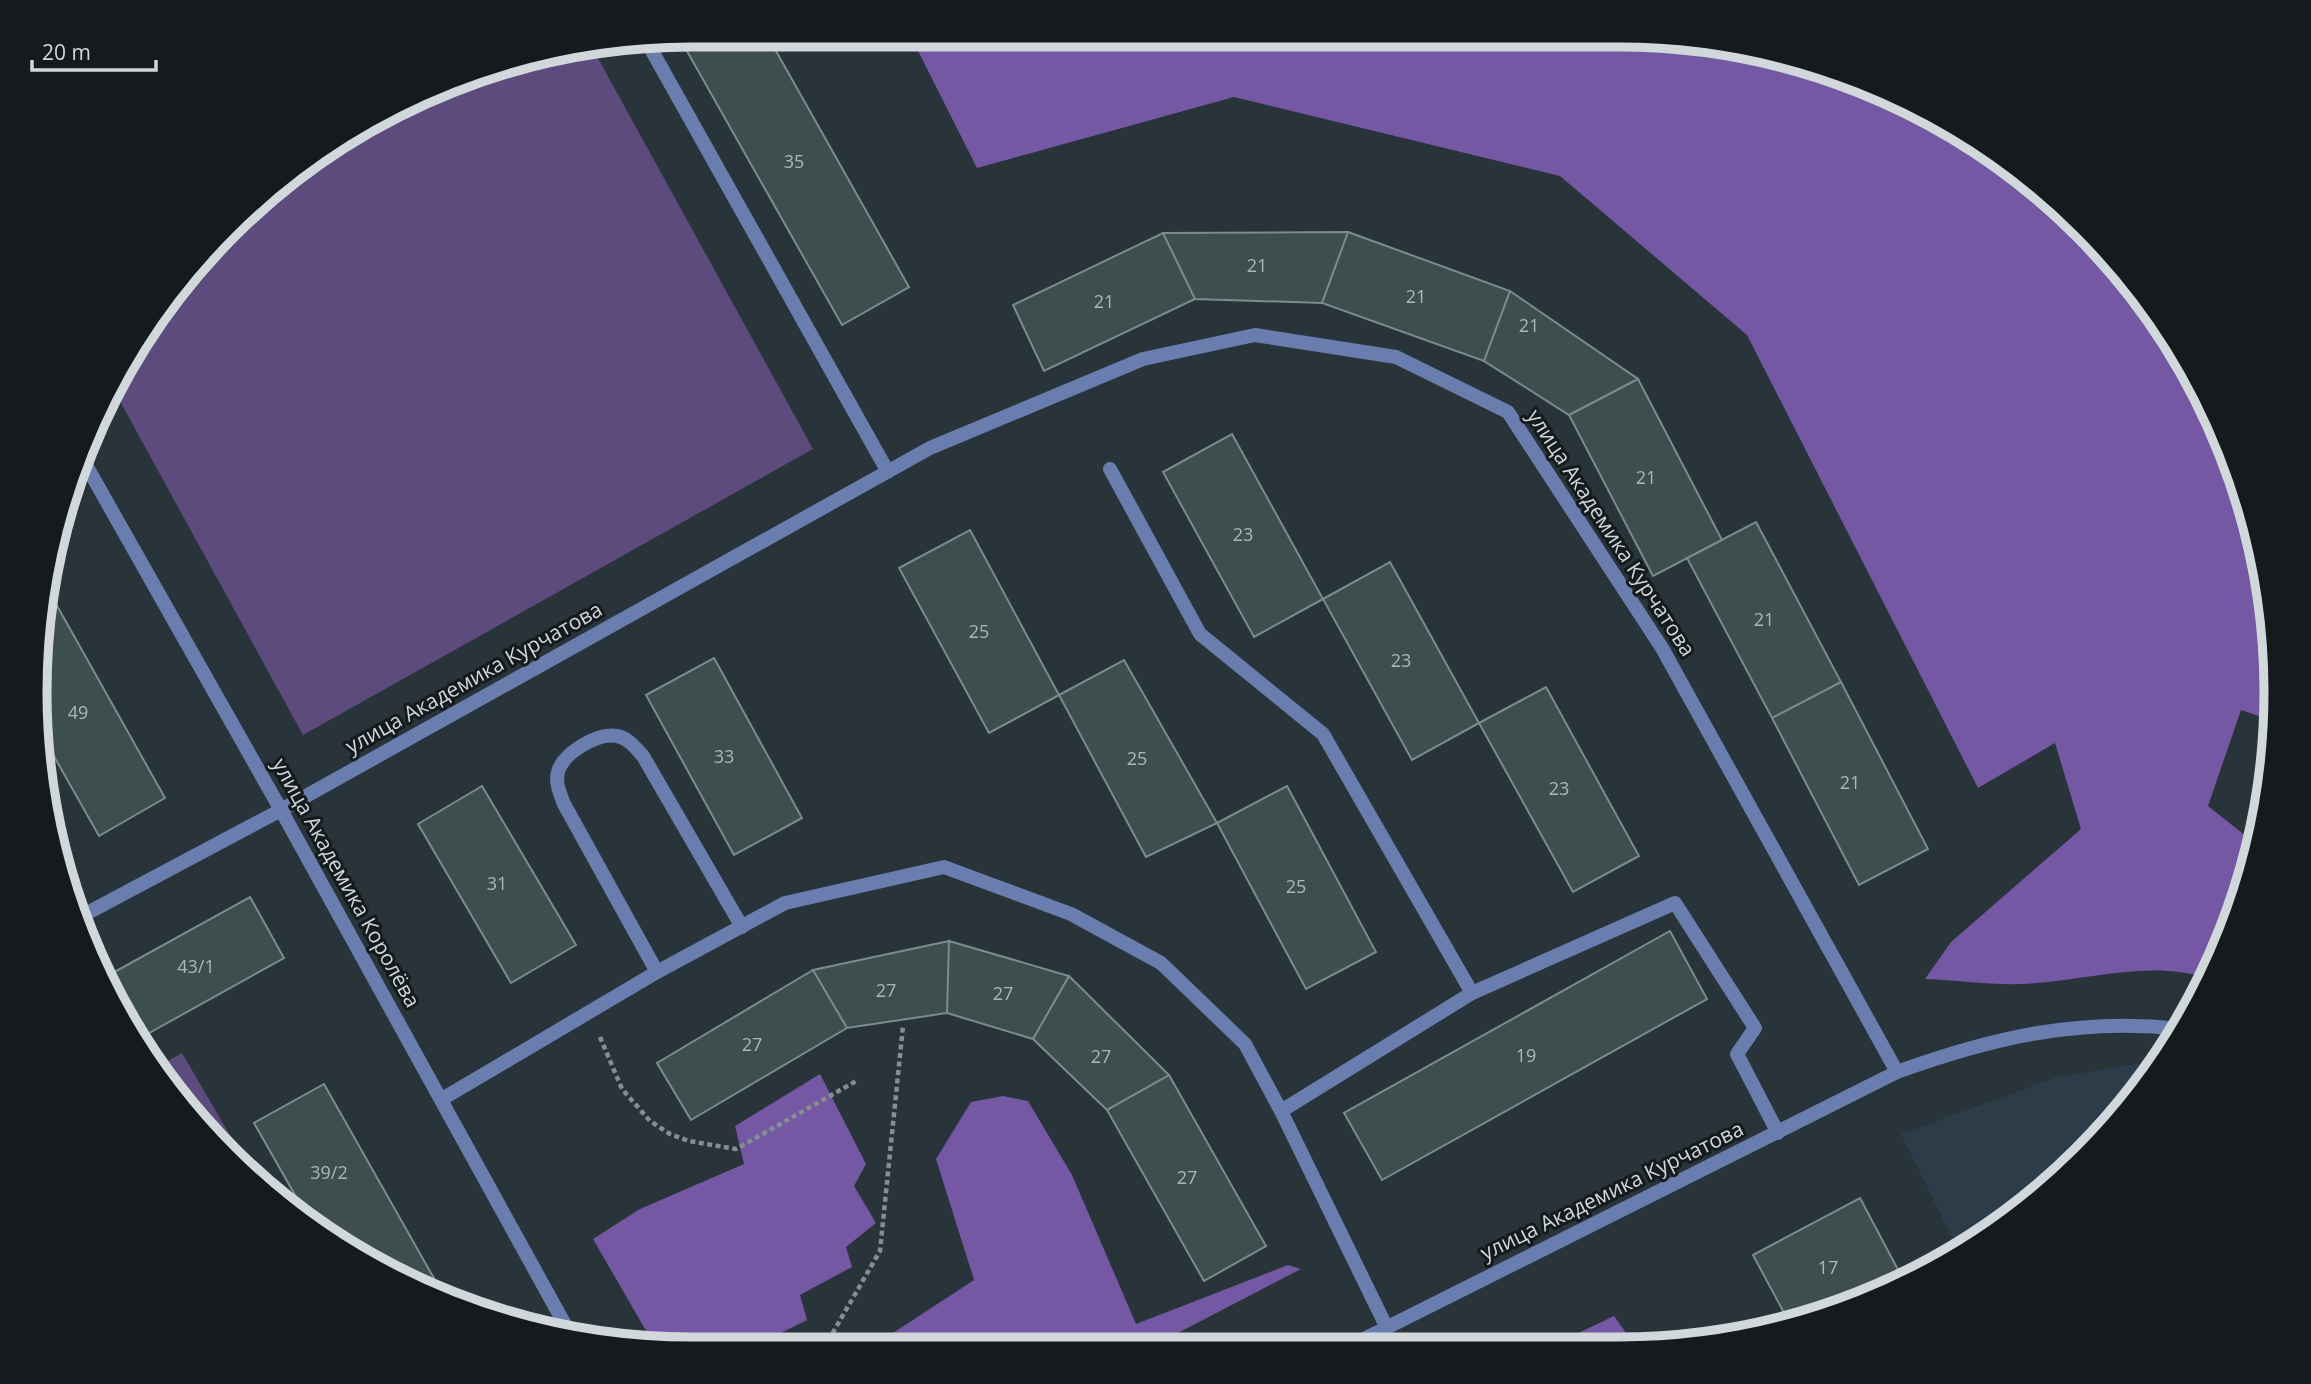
<svg xmlns="http://www.w3.org/2000/svg" width="2311" height="1384" font-family="'Open Sans',sans-serif">
	<style>
		.built { fill: #2c3d49 }
		.green { fill: #5e4b7e }
		.forest { fill: #7458a3 }
		.building { fill: #3e4e4f; stroke: #7b8c8e; stroke-width: 2 }
		.lines { fill: none; stroke-linecap: round; stroke-linejoin: round }
		.path { stroke: #858e93; stroke-width: 4.5; stroke-dasharray: 5 3.5; stroke-linecap: butt }
		.service { stroke: #6a7daf; stroke-width: 14 }
		.minor { stroke: #6a7daf; stroke-width: 14 }
		.labels { text-anchor: middle; stroke-width: 6; stroke-linejoin: round; paint-order: stroke }
		.number-label { font-size: 18px; fill: #acb6b9 }
		.street-label { font-size: 21px; fill: #d1d8dc; stroke: #151a1d }
		.rim { fill: none; stroke: #d1d8dc; stroke-width: 9 }
	</style>
	<rect width="100%" height="100%" fill="#28333a"/>
	<path class="built" d="M2143,1063L2157,1066L2052,1186L1959,1252L1901,1134L2057,1077Z"/>
	<path class="green" d="M594,51L813,449L303,735L116,394L171,292L292,171L481,70Z
		M182,1053L245,1161L171,1092L157,1067Z"/>
	<path class="forest" d="M910,35L1662,36L1831,70L1984,146L2084,228L2165,327L2226,441L2263,564L2276,692L2273,721L2241,710L2208,806L2256,844L2226,944L2208,978C2145,959 2084,982 2021,984C1989,985 1956,980 1925,979L1951,942L2081,829L2055,743L1978,788L1747,335L1560,176L1234,97L977,168Z
		M820,1074L866,1164L854,1186L876,1223L846,1247L852,1267L800,1295L807,1320L759,1344L760,1348H656L593,1239L640,1209L744,1164L735,1126Z
		M1003,1096L1028,1101L1072,1175L1136,1324L1288,1265L1301,1269L1149,1348H870L974,1280L936,1159L971,1102Z
		M1614,1316L1637,1348H1547Z"/>
	<path class="building" d="M692,35H767L909,287L842,325L679,37Z
		M1348,232L1322,303L1195,299L1163,233Z
		M1348,232L1510,291L1484,361L1322,303Z
		M1163,233L1195,299L1044,371L1013,305Z
		M1510,291L1638,379L1569,415L1484,361Z
		M1638,379L1722,540L1653,576L1569,415Z
		M1232,434L1323,599L1254,637L1163,472Z
		M1756,522L1841,682L1772,718L1687,558Z
		M970,530L1059,695L989,733L899,568Z
		M1390,562L1479,723L1412,760L1323,599Z
		M51,595L165,798L99,836L42,735L35,692Z
		M714,658L802,818L734,855L646,695Z
		M1124,660L1217,823L1146,857L1059,695Z
		M1841,682L1928,849L1859,885L1772,718Z
		M1546,687L1639,856L1573,892L1479,723Z
		M482,786L576,945L511,983L418,824Z
		M1287,786L1376,952L1306,989L1217,823Z
		M250,897L284,958L142,1037L109,975Z
		M1670,931L1707,999L1382,1180L1344,1113Z
		M949,941L947,1013L847,1028L813,970Z
		M949,941L1069,976L1033,1039L947,1013Z
		M813,970L847,1028L691,1120L657,1063Z
		M1069,976L1169,1075L1107,1110L1033,1039Z
		M1169,1075L1266,1246L1204,1281L1107,1110Z
		M324,1084L444,1296L327,1238L311,1223L254,1123Z
		M1860,1198L1904,1281L1830,1314L1789,1322L1753,1255Z"/>
	<g class="lines">
		<path class="path" d="M600,1037L622,1089L650,1121L670,1134L689,1141L736,1149L858,1080
			M824,1348L880,1251L903,1026"/>
		<path class="service" d="M1110,469L1200,634L1323,734L1472,993L1281,1111
			M657,972L564,804C560,793 555,783 558,772C563,753 598,732 617,736C628,738 636,748 643,756L742,927
			M1472,993L1675,903L1755,1028L1737,1054L1778,1133
			M442,1099L657,972L785,903L944,867L1071,914L1161,963L1245,1044L1281,1111L1386,1326"/>
		<path class="minor" d="M647,42L888,472
			M82,458L281,810L569,1332
			M78,918L281,810L930,448L1143,359L1255,335L1396,357L1508,412L1662,648L1897,1072
			M1346,1348L1897,1072C1991,1038 2080,1017 2180,1029"/>
	</g>
	<g class="labels">
		<g class="number-label">
			<text x="794" y="168">35</text>
			<text x="1257" y="272">21</text>
			<text x="1416" y="303">21</text>
			<text x="1104" y="308">21</text>
			<text x="1529" y="332">21</text>
			<text x="1646" y="484">21</text>
			<text x="1243" y="541">23</text>
			<text x="1764" y="626">21</text>
			<text x="979" y="638">25</text>
			<text x="1401" y="667">23</text>
			<text x="78" y="719">49</text>
			<text x="724" y="763">33</text>
			<text x="1137" y="765">25</text>
			<text x="1850" y="789">21</text>
			<text x="1559" y="795">23</text>
			<text x="497" y="890">31</text>
			<text x="1296" y="893">25</text>
			<text x="196" y="973">43/1</text>
			<text x="886" y="997">27</text>
			<text x="1003" y="1000">27</text>
			<text x="752" y="1051">27</text>
			<text x="1526" y="1062">19</text>
			<text x="1101" y="1063">27</text>
			<text x="329" y="1179">39/2</text>
			<text x="1187" y="1184">27</text>
			<text x="1828" y="1274">17</text>
		</g>
		<g class="street-label">
			<text transform="translate(1611 533) rotate(57)" y="7">улица Академика Курчатова</text>
			<text transform="translate(474 678) rotate(-29)" y="7">улица Академика Курчатова</text>
			<text transform="translate(346 883) rotate(61)" y="7">улица Академика Королёва</text>
			<text transform="translate(1612 1191) rotate(-26)" y="7">улица Академика Курчатова</text>
		</g>
	</g>
	<path d="M0 0H2311V1384H0ZM692 47H1619A645 645 0 0 1 2264 692V692A645 645 0 0 1 1619 1337H692A645 645 0 0 1 47 692V692A645 645 0 0 1 692 47Z" fill="#151a1d" fill-rule="evenodd"/>
	<path class="rim" d="M692 47H1619A645 645 0 0 1 2264 692V692A645 645 0 0 1 1619 1337H692A645 645 0 0 1 47 692V692A645 645 0 0 1 692 47Z"/>
	<path d="M32 60v10h124v-10" fill="none" stroke="#d1d8dc" stroke-width="3.5"/>
	<text x="42" y="60" font-size="21" fill="#d1d8dc" stroke="#151a1d" stroke-width="5" paint-order="stroke">20 m</text>
</svg>
